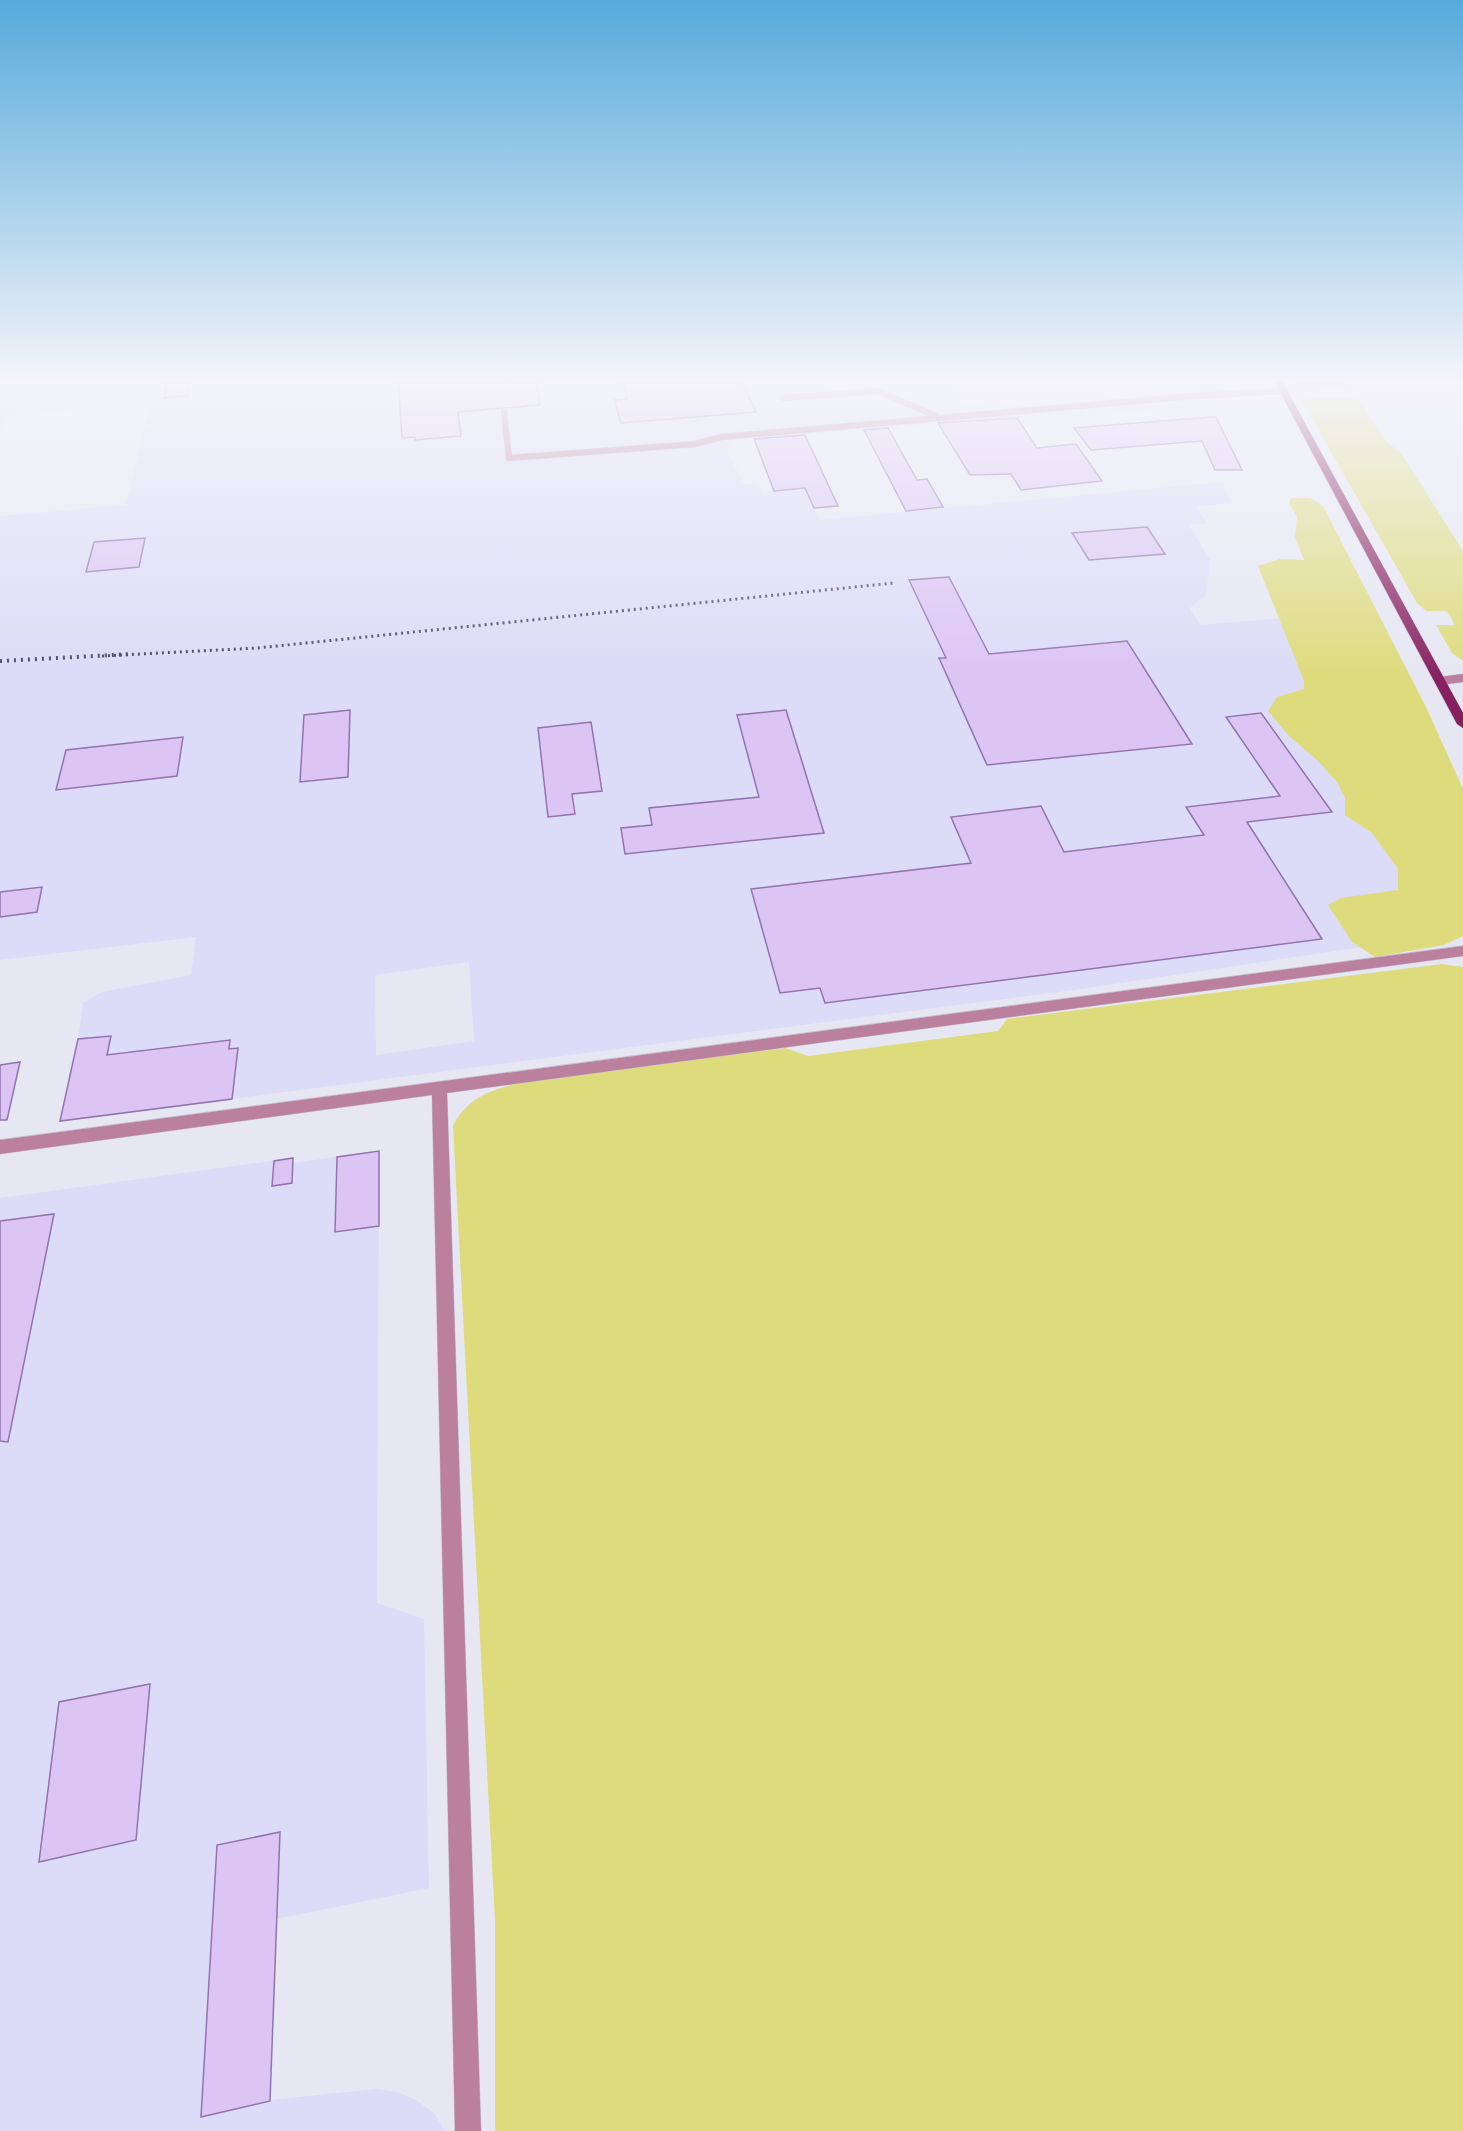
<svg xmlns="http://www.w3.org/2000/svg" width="1463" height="2131" font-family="Lato,sans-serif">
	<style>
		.built { fill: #dcdbf8; fill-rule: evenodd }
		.green { fill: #dedb7d }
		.building { fill: #dcc4f5; stroke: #9174ad; stroke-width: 1.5 }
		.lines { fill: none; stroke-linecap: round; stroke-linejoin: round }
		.service-far1-casing { stroke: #c5c4d4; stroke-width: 7 }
		.service-casing { stroke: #c5c4d4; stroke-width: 9 }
		.minor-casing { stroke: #c5c4d4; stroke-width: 1 }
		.primary-casing { stroke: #c5c4d4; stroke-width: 1 }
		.service-far1 { stroke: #ba809e; stroke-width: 6 }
		.service { stroke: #ba809e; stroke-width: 8 }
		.minor { fill: #ba809e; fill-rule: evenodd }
		.primary { fill: #872060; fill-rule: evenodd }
		.rail-far1 { stroke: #49475e; stroke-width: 3; stroke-dasharray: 2 4; stroke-linecap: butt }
		.rail { stroke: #49475e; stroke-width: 4; stroke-dasharray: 2 5; stroke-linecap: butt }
	</style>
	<rect width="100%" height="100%" fill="#e7e7f4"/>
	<path class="built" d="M35,379H941L954,399L987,408L1193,392L1203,406L1070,417L1060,414L733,440L727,451L744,484L758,483L762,492L805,488L820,520L1222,482L1232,503L1196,506L1207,523L1189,525L1210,560L1206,595L1190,608L1200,625L1295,617L1436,936L1074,990L60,1121L78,1039L83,1003L102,992L191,975L196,937L0,960V516L126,505L150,403L14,416L5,419L0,430V381ZM469,962L474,1041L376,1055L375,975Z
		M379,1151L377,1603L424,1619L429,1888L277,1919L270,2100L376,2089L398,2092L416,2100L434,2113L445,2131H0V1198L293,1158V1163Z"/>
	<path class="green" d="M1290,379H1345L1351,388L1296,389Z
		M1357,398L1387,442L1401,453L1463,551V661L1452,653L1436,625H1455L1447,611H1426L1417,603L1301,399Z
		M1291,498H1310L1323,506L1426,707L1463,789V936L1444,945L1375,957L1352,942L1328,905L1341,898L1398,890V869L1372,833L1345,815V798L1337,782L1317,760L1290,737L1268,711L1277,697L1304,689V681L1258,566L1280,559L1304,560L1295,537L1297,517L1289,503Z
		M1442,964L1463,967V2131H495V1921L453,1126C468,1095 496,1089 527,1081L785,1048L808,1056L998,1031L1007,1019Z"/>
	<path class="building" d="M168,379H190L187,396L164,398Z
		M398,379H536L540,405L458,412L461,436L415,440V437L402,438Z
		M622,379H741L756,412L621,423L614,400L627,399Z
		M1212,417H1216L1242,470H1215L1202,441L1091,450L1074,428Z
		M1017,418L1037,448L1076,444L1102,481L1021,490L1011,474L970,475L938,423Z
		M888,428L917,480L927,479L943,507L906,511L864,430Z
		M805,435L838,506L814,508L805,488L774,491L754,439Z
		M1147,527L1165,554L1089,560L1072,533Z
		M145,538L139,567L86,572L94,542Z
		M949,577L989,654L1127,641L1192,744L987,765L939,658H946L909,580Z
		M350,710L348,777L300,782L304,715Z
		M786,710L824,833L625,854L621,828L652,825L649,808L759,797L737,715Z
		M1261,713L1332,812L1247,822L1322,939L825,1003L820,988L780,993L751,889L971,863L951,817L1041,806L1064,852L1204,835L1186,807L1280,796L1226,717Z
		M591,722L602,791L572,794L575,814L548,817L538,728Z
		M183,737L177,776L56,790L66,750Z
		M42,887L37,912L0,917V892Z
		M111,1036L107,1055L230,1040L229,1049L238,1048L232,1099L60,1121L78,1039Z
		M20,1062L7,1120H0V1065Z
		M379,1151V1226L335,1232L337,1157Z
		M293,1158L292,1183L272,1186L274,1161Z
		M54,1214L8,1442L0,1441V1221Z
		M150,1684L136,1840L39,1862L59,1702Z
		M280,1832L270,2101L201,2117L217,1845Z"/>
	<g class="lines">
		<g class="service-far1-casing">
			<path id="service-far1" d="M783,398L878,391L936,416
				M504,412L509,458L695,444L721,437L1194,396L1283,391"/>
		</g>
		<g class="service-casing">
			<path id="service" d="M1440,681L1463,678"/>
		</g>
		<g class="minor-casing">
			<path id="minor" d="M1463,946V956L447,1093L481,2131H455L432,1095L0,1154V1140Z"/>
		</g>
		<g class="primary-casing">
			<path id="primary" d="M1273,379H1281L1463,713V728L1457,724Z"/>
		</g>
		<use href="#service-far1" class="service-far1"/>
		<use href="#service" class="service"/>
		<use href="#minor" class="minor"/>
		<use href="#primary" class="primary"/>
		<path class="rail-far1" d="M102,656L257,648L894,583"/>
		<path class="rail" d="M0,661L131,654"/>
	</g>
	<linearGradient id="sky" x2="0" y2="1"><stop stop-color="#55aada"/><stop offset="0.56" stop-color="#f4f4fa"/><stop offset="1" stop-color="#f4f4fa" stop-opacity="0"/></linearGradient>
	<rect width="1463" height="678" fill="url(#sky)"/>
</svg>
